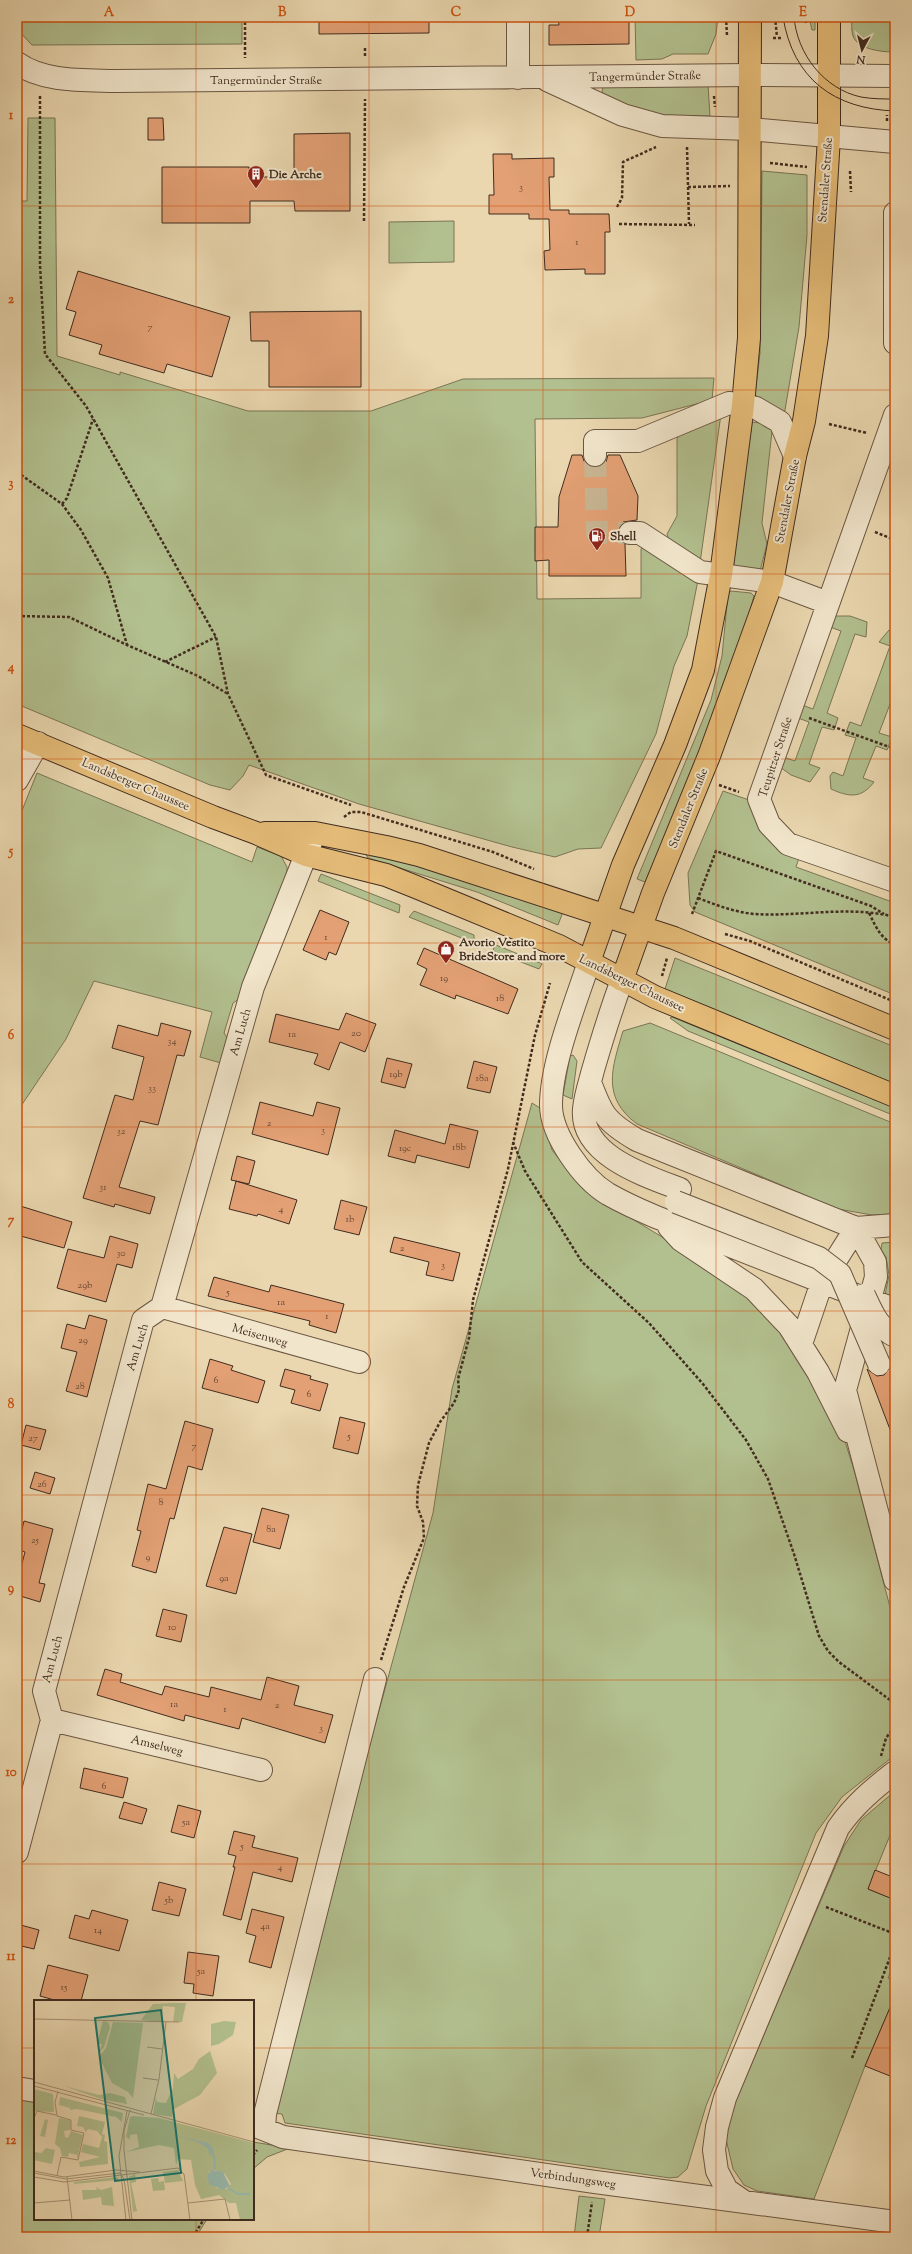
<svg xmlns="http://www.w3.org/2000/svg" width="912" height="2254" font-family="'Sorts Mill Goudy',serif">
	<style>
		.green { fill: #b2bf8e; stroke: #7a7656 }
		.building { fill: #e2a074; stroke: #412c1f }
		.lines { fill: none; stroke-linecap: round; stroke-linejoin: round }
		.minor-tunnel { stroke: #c8b592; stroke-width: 22; stroke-dasharray: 22 11; stroke-linecap: butt }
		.minor-casing { stroke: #6b5743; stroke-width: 24 }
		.major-casing { stroke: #412c1f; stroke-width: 24 }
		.path { stroke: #412c1f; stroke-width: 2.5; stroke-dasharray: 3 2; stroke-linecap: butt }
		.minor { stroke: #f1e5cb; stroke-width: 22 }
		.major { stroke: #e5bc78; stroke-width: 22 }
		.tram { stroke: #412c1f; stroke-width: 1 }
		.minor-bridge-casing { stroke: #6b5743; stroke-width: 24; stroke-linecap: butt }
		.minor-bridge { stroke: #f1e5cb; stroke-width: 22 }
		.grid { fill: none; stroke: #cf520f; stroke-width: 1; stroke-opacity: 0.55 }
		.labels { text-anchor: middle; stroke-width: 4; stroke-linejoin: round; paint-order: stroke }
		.number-label { font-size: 10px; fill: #694934 }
		.street-label { font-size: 12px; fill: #412c1f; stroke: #f1e5cb }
		.poi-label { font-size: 12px; font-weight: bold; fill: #412c1f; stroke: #f1e5cb; text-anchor: start }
		.inset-river { fill: none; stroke: #98b9ad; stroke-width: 2 }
		.inset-road { fill: none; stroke: #a69375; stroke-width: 1 }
		.view { fill: #0f766e; fill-opacity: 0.15; stroke: #0f766e; stroke-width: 2 }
		.inset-edge { fill: none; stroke: #412c1f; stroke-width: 2 }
		.neatline { fill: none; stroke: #cf520f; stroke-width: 1.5 }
		.grid-label { font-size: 13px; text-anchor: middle; font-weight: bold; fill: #cf520f }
	</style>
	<rect width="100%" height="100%" fill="#ead7af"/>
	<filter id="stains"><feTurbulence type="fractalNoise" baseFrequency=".005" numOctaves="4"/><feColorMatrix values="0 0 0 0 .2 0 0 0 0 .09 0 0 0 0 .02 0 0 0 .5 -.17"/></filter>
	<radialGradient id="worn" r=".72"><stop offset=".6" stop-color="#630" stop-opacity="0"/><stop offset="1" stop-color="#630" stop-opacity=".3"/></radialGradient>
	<path class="green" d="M17,17H242V44L32,45L17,29Z
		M635,17H718L716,34L708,54H673L662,59L636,60Z
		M809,17H815V30H812Z
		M852,17H895V52C883,52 858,50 853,36C851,30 852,23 852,17Z
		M708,85L710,116H661L645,113L604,95L602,91L603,87Z
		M28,118H55L57,356L120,375V372L248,411H371L463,379L714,378L712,400L642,418L535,419L537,599L641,598V549L643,547L698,580L687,636L674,666L656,734L601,848L578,849L555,857L512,847L359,804L249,765L243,776L230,790L210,785L17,704V201H27Z
		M762,171L807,175V235L799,327L784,416L755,395L760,353Z
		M454,221V262L389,263V222Z
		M721,414L700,563L670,542L667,534L677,516V439L679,435Z
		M752,422L769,424L772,431L762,523L767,544L760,571L741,569L733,566Z
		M731,591L751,593L754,596C727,694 686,789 645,882L637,879L711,700L722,656L728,594Z
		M834,616H850L867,622L866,637L855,634L827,713L838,718L834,730L822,727L809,764L820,768L810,782L791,775L780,767L783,757L795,761L809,722L798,718L802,705L813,709L841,631L830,627Z
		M889,630L895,632V691L879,733L892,737L887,750L876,746L863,778L874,782C861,799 849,797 831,789L830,776L833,772L843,776L856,738L845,735L850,722L861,726L890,646L879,642Z
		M37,773L252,862L257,847L281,856L287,867V876L259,941L239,999L233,1003L224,1033L228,1039L221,1063L200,1057L212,1012L94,981L66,1039L17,1112V823Z
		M723,791L752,801C753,833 773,846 800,855L796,867L895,903V995L695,912L690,905L688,873Z
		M365,853L409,863L563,912L558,925L477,892L368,858Z
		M321,874L400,905L399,913L318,881Z
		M414,911L474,935V943L409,917Z
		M496,945L540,963L542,964L539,969L495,952L493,949Z
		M675,958L895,1047V1084L665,989Z
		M672,1017L895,1108V1116L688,1031L670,1018Z
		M650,1023L895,1124V1214L872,1215L838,1209L637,1124C601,1097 612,1068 623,1031Z
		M573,1055L577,1061L572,1099L563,1095L570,1056Z
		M532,1103L540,1108L552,1150L582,1188L680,1248L775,1317L843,1435L854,1470L895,1626V1755L842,1797L816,1833L706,2106L687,2169L678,2177L670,2178L285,2123L282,2114L272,2113L273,2099L433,1513L452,1389Z
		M895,1242V1299L885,1295L889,1275L886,1257L881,1250L882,1243Z
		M895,1791V1823L868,1889L895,1900V1961L888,1978L895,1982V1996L865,2066L814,2199L757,2191L744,2185L733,2169L726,2139L731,2112L844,1846L861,1820Z
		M17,2097L35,2100V2219H207L196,2237H17Z
		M253,2142L290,2148L267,2157L253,2169Z
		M579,2196L605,2199L599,2237H574Z"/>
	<path class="building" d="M319,17H429V33L319,34Z
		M558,17H629V44L549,45V25H559Z
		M148,118H163L164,140H148Z
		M350,133V211H295L294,201H250V223H162V167H249L250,177H294V134Z
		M493,154H512V159L554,158V177H549L550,210H569V214H609L610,232H605V274H585V269L545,270L544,251L550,250L549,219H529V214H489V195H494Z
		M78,271L230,317L212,377L167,364L164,373L99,354L102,345L69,335L76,312L66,309Z
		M361,311V387H269V341H251L250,312Z
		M572,455H582L584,461L588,466L595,467L606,462L608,455H620L638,496L637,520L623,522L618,533L619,540L625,544L626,576H549V560L535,561V527H558L559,497Z
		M320,910L349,922L336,955L329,952L326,960L303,950Z
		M424,948L518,989L508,1014L456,995L455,999L420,985L427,969L417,964Z
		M346,1013L376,1024L365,1052L340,1042L329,1070L314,1064L318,1054L269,1042L276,1014L339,1030Z
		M161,1023L191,1031L184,1056L177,1055L158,1125L140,1121L119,1187L155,1197L150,1214L115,1204L114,1207L83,1198L115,1095L133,1100L144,1057L112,1048L118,1025L158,1036Z
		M387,1058L412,1064L405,1088L381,1082Z
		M474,1061L497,1067L490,1093L467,1088Z
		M260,1102L313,1116L317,1102L340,1108L328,1155L252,1134Z
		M450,1124L478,1131L469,1168L417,1155L415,1163L388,1156L395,1130L445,1144Z
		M237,1156L255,1161L249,1184L231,1180Z
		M236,1181L297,1200L289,1224L258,1214L257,1216L229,1209Z
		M341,1200L367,1207L359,1235L334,1229Z
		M17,1205L72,1222L64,1248L17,1235Z
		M110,1236L138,1244L132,1268L117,1264L106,1302L57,1288L68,1249L104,1258Z
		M394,1237L460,1253L453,1281L426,1275L429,1262L390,1252Z
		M214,1277L269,1292L271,1285L344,1304L336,1333L309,1325L310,1321L208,1296Z
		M89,1315L107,1320L87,1397L66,1391L77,1352L61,1348L67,1324L85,1329Z
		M895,1357V1440H894L867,1369L877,1376L884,1375L891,1366L890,1359Z
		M210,1359L233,1366L231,1370L265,1381L258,1403L202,1388Z
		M285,1369L311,1376L310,1379L328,1384L320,1411L291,1403L295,1390L280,1386Z
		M340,1417L365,1423L358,1454L333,1448Z
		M185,1421L213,1429L202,1470L188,1466L174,1519L170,1518L156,1573L132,1566L141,1531L137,1530L148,1484L166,1489Z
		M26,1425L46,1430L40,1450L21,1445Z
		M35,1472L55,1478L50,1494L30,1488Z
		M262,1508L289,1515L280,1549L253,1542Z
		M24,1521L53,1529L39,1583L45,1584L40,1602L17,1595V1582L25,1552L17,1549Z
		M224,1527L252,1534L236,1594L206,1586Z
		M163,1609L187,1615L181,1642L156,1636Z
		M105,1669L122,1674L120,1682L162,1695L165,1686L209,1697L211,1687L261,1700L267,1677L299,1686L294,1705L333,1715L325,1743L242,1718L239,1729L185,1715L184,1721L97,1695Z
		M84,1768L128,1778L123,1798L80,1788Z
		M124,1802L147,1809L142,1824L119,1818Z
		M178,1805L201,1811L194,1838L171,1832Z
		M234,1831L255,1836L252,1847L298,1858L292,1882L253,1872L241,1920L223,1915L235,1867H233L236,1856L228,1854Z
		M875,1870L895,1878V1900L868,1889Z
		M159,1882L186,1889L179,1916L152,1910Z
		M252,1909L284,1917L271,1968L249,1962L256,1936L246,1933Z
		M92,1910L128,1920L119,1951L69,1938L75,1915L89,1919Z
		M17,1924L39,1930L34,1949L17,1945Z
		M188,1952L219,1956L213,1996L193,1993L194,1984L184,1983Z
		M48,1965L88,1975L81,2001H58L40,1996Z
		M895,1996V2078L865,2066Z"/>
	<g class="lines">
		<path class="minor-tunnel" d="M595,455L597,533H630"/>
		<g class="minor-casing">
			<path id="minor" d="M518,17V78
				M17,63C43,82 83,80 115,81L750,75L895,76
				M547,80L623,115L662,126L749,129L895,142
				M895,213V343
				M895,415L759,799L769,824L788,844L895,881
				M595,455V441H638L729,403L743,405L756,408L780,422L795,456
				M630,533H640L700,572L772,582L828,603
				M17,780L38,743
				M589,962C576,1002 551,1063 551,1105C551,1135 583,1179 608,1194C640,1212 676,1225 710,1238C764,1259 817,1280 871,1301L895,1309
				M622,980C611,1010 602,1039 593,1070C590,1082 585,1096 584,1109C580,1155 646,1176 680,1189
				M590,1082C602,1115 606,1122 637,1140L856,1228L895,1225
				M669,1227L681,1240L754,1289L789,1326L818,1372L848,1431
				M162,1307L359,1362
				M801,1344L822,1282L856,1228L875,1262L876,1277L845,1390L895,1580
				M52,1720L261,1770
				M17,1852L52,1720L44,1691L143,1320L162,1307L253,987L313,837
				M17,2088L35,2091
				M253,2125L283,2137L595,2182L895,2222
				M264,2129L265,2114L375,1679
				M743,2201L727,2190L717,2171L714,2150L717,2127L725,2098L838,1828C854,1805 873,1789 895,1772"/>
		</g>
		<g class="major-casing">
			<path id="major" d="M17,735L213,817L256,833L306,855L386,875L416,887L559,946L655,997L895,1096
				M265,833H315L386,847L419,855L674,938L895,1029
				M589,962L623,865L675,745L703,670L721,575L743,405L749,338L750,17
				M622,980L653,893L709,756L772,582L795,456L804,421L817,336L829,137V17"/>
		</g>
		<path class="path" d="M245,17V58
			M726,17L727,36
			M775,17L777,37
			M805,17L806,23
			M773,38H781
			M365,48V58
			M40,96V265L45,354L86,406L216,637L228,694L266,775L351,805
			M714,96L715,107
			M887,121V115
			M687,147L689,224
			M770,163L807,167
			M850,171L851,192
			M688,187L730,186
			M617,207L622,198L623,162L656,147
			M364,221L365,99
			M619,224L695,225
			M829,424L867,433
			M17,472L62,504L81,530L108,578L127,645
			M62,504L67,498L93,419
			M875,532L895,540
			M17,616L69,617L127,645L198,676L228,694
			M893,626L895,620
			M165,662L216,637
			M809,718L895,749
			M719,785L739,792
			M344,817L351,812H361L493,852L534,869
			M698,898C716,905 734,912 754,914C800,917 849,905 895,917
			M869,913C876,927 880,938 895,945
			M692,914L716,851L871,906L884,914
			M725,934L750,941L895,1002
			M662,976L667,958
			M513,1142L525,1171L582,1262L649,1323L703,1384L746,1440L768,1479L794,1554L819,1636L828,1651L839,1662L890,1700L895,1708
			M381,1660L404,1587L424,1538L423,1522L417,1506L418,1485L429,1443L440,1422L454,1403L459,1390L458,1379L469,1338L473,1300L508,1169L535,1035L550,983
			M881,1756L886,1738L895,1726
			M826,1907L895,1934
			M852,2058L895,1944
			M253,2155L257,2150
			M193,2237L204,2219
			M587,2237L592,2202"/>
		<use href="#minor" class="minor"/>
		<use href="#major" class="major"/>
		<path class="tram" d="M783,17C793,79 834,109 895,111
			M794,17C797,54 824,89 861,97C872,99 884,99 895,99"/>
		<g class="minor-bridge-casing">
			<path id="minor-bridge" d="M676,1202L819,1258L840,1274L879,1364
				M864,1295C872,1312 878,1328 895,1336"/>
		</g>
		<use href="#minor-bridge" class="minor-bridge"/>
	</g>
	<path class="grid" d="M196,17V2001M369,17V2237M543,17V2237M716,17V2237M17,206H895M17,390H895M17,574H895M17,759H895M17,943H895M17,1127H895M17,1311H895M17,1495H895M17,1680H895M17,1864H895M17,2048H35M253,2048H895M196,2219V2237"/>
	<defs>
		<g id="building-pin" transform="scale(0.9)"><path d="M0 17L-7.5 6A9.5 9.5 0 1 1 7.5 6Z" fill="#8f2418" stroke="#f1e5cb"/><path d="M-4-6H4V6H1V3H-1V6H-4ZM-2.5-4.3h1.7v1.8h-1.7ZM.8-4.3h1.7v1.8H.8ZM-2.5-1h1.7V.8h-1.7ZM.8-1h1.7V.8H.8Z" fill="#fff"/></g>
		<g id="fuel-pin" transform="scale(0.9)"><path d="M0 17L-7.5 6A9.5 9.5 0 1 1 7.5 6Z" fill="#8f2418" stroke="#f1e5cb"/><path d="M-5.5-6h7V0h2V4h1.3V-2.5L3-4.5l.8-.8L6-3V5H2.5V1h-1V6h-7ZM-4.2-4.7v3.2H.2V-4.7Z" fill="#fff"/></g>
		<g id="shop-pin" transform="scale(0.9)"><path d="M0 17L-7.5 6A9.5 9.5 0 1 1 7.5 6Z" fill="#8f2418" stroke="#f1e5cb"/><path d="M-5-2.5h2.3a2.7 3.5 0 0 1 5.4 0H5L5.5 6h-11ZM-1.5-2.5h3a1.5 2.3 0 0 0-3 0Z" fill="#fff"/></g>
	</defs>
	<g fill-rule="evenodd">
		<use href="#building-pin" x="256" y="174"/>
		<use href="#fuel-pin" x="597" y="536"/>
		<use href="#shop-pin" x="446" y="949"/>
	</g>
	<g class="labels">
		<g class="number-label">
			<text x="521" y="190">3</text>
			<text x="577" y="245">1</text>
			<text x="150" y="330">7</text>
			<text x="326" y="940">1</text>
			<text x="444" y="981">19</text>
			<text x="500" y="1001">18</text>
			<text x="356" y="1036">20</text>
			<text x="292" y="1037">1a</text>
			<text x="172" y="1044">34</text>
			<text x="396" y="1077">19b</text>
			<text x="482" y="1081">18a</text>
			<text x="152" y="1091">33</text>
			<text x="269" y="1126">2</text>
			<text x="323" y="1133">3</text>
			<text x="121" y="1134">32</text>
			<text x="459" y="1150">18b</text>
			<text x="405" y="1151">19c</text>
			<text x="103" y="1190">31</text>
			<text x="281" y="1212">4</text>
			<text x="350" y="1222">1b</text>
			<text x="402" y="1251">2</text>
			<text x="121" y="1256">30</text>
			<text x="443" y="1268">3</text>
			<text x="85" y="1288">29b</text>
			<text x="228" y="1295">5</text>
			<text x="281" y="1305">1a</text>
			<text x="327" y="1319">1</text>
			<text x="83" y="1343">29</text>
			<text x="216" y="1383">6</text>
			<text x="80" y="1389">28</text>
			<text x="309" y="1397">6</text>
			<text x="349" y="1439">5</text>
			<text x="33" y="1441">27</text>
			<text x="194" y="1449">7</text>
			<text x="42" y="1487">26</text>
			<text x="161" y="1505">8</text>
			<text x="271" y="1532">8a</text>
			<text x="35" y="1543">25</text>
			<text x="148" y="1560">9</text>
			<text x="224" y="1581">9a</text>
			<text x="172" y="1630">10</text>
			<text x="174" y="1707">1a</text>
			<text x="277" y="1708">2</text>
			<text x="225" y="1712">1</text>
			<text x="321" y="1731">3</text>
			<text x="104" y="1789">6</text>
			<text x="186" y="1825">5a</text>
			<text x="242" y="1849">5</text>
			<text x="280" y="1870">4</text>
			<text x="169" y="1903">5b</text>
			<text x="265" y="1929">4a</text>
			<text x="98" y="1933">14</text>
			<text x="201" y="1974">5a</text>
			<text x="64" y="1990">15</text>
		</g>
		<g class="street-label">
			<text transform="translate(645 76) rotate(-1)" y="4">Tangermünder Straße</text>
			<text x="266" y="84">Tangermünder Straße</text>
			<text transform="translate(825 180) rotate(-86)" y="4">Stendaler Straße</text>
			<text transform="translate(787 501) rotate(-79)" y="4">Stendaler Straße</text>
			<text transform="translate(775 757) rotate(-72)" y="4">Teupitzer Straße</text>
			<text transform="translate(136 784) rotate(23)" y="4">Landsberger Chaussee</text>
			<text transform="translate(688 808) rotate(-68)" y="4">Stendaler Straße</text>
			<text transform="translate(632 983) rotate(26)" y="4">Landsberger Chaussee</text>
			<text transform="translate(240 1032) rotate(-74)" y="4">Am Luch</text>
			<text transform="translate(260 1335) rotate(16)" y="4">Meisenweg</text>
			<text transform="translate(137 1347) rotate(-73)" y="4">Am Luch</text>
			<text transform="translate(52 1659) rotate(-75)" y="4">Am Luch</text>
			<text transform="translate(157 1745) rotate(14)" y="4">Amselweg</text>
			<text transform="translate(573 2178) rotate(8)" y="4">Verbindungsweg</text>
		</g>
		<g class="poi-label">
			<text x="269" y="178">Die Arche</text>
			<text x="610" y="540">Shell</text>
			<text x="459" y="946">Avorio Vestito<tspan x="459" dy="14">BrideStore and more</tspan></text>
		</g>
	</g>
	<g transform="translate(34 2000)">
		<rect width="220" height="220" fill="#ead7af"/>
		<path d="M136,3H152L148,22H139L141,7L129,6L128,22L107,20L119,4ZM69,21L74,22L76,27L70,47L65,53L68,44L63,43ZM190,21L202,22L199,35L185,44L177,46V24ZM79,22L109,23L99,98L94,92L78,83L65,57L72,48ZM176,51L183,73L166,95L140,109L138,117L119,114L122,98L123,102L132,103L139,88L140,73L144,79L159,69L165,59ZM30,86L65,95L76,93L91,97L93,104L67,99ZM0,89L19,94L20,112L0,111ZM26,97L89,113L88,122L82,117L43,109L36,110V108L25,105ZM45,116L71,122L68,134L71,135L70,141L73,142L74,164L46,167L45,162L66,157L47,152L49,144L65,148L68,137L63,131L54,129L52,132L49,127L43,126ZM99,116L125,118L220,143V220H206L202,203H195L185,195L167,199L161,185L157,160L144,159L142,165L140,148L125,145L92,152L105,147L103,134L96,135V139L92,137L96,117ZM181,170L191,174L197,184L193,189L182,188L175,172ZM25,118L36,120L37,123L36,130L30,131L31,137L34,138L37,131L49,135L43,159V155L35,153L34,157L28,156L26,148L21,144ZM11,119L14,120L11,137L6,136ZM12,148L21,150L18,164L0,160L1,152L7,153ZM144,170L149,181L131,183L129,172ZM101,174L102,182L97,183L103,211L99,212L100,220L95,177ZM83,177L86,182L83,180L40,184V182ZM124,178L125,182L130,181L131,190L119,191L117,179ZM62,187L67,190L78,187L80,206L68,205L67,197L49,200L48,190H63Z" fill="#b2bf8e" fill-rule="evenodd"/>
		<path d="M141,135L175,143L180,150V155L177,156L173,148L164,142ZM178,170L189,172L196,186L189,190L175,184L173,175Z" fill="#98b9ad"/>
		<path class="inset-river" d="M180,155L181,170M194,188L204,194H216"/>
		<path class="inset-road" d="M0,19L145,22M113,47L128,49M109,78L124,80M0,82L220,142M0,86L110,115M96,110L90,131V150L98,220M117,114L125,79L132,22M0,118L3,111L22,115M0,171L30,177L82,170L106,172M0,173L32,179L86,173L90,179L96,220M23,176L27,157L44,160L50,133L37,130V120L23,116L21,102L24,91M0,177L30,182L144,168L150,174L156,220M33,177L38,220M0,203L36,200M154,203L191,199L196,220M92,220L85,156L93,111"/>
		<path class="view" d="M127,10L147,173L81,181L61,18Z"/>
		<rect width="220" height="220" class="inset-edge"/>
	</g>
	<rect width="912" height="2254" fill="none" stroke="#ead7af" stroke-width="44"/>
	<g transform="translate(862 50) rotate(187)" stroke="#f1e5cb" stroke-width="3" paint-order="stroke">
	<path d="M0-3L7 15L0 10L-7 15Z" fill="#412c1f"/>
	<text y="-6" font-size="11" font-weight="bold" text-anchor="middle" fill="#412c1f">N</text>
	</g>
	<rect x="22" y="22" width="868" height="2210" class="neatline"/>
	<g class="grid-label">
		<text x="109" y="16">A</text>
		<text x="282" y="16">B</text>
		<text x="456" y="16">C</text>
		<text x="630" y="16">D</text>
		<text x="803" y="16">E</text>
		<text x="11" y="119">1</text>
		<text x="11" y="303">2</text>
		<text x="11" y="487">3</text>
		<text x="11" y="671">4</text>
		<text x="11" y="855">5</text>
		<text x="11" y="1039">6</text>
		<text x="11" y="1224">7</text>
		<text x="11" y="1408">8</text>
		<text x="11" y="1592">9</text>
		<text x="11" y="1776">10</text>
		<text x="11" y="1960">11</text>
		<text x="11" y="2144">12</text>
	</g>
	<rect width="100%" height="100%" filter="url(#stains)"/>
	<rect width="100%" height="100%" fill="url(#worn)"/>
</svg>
